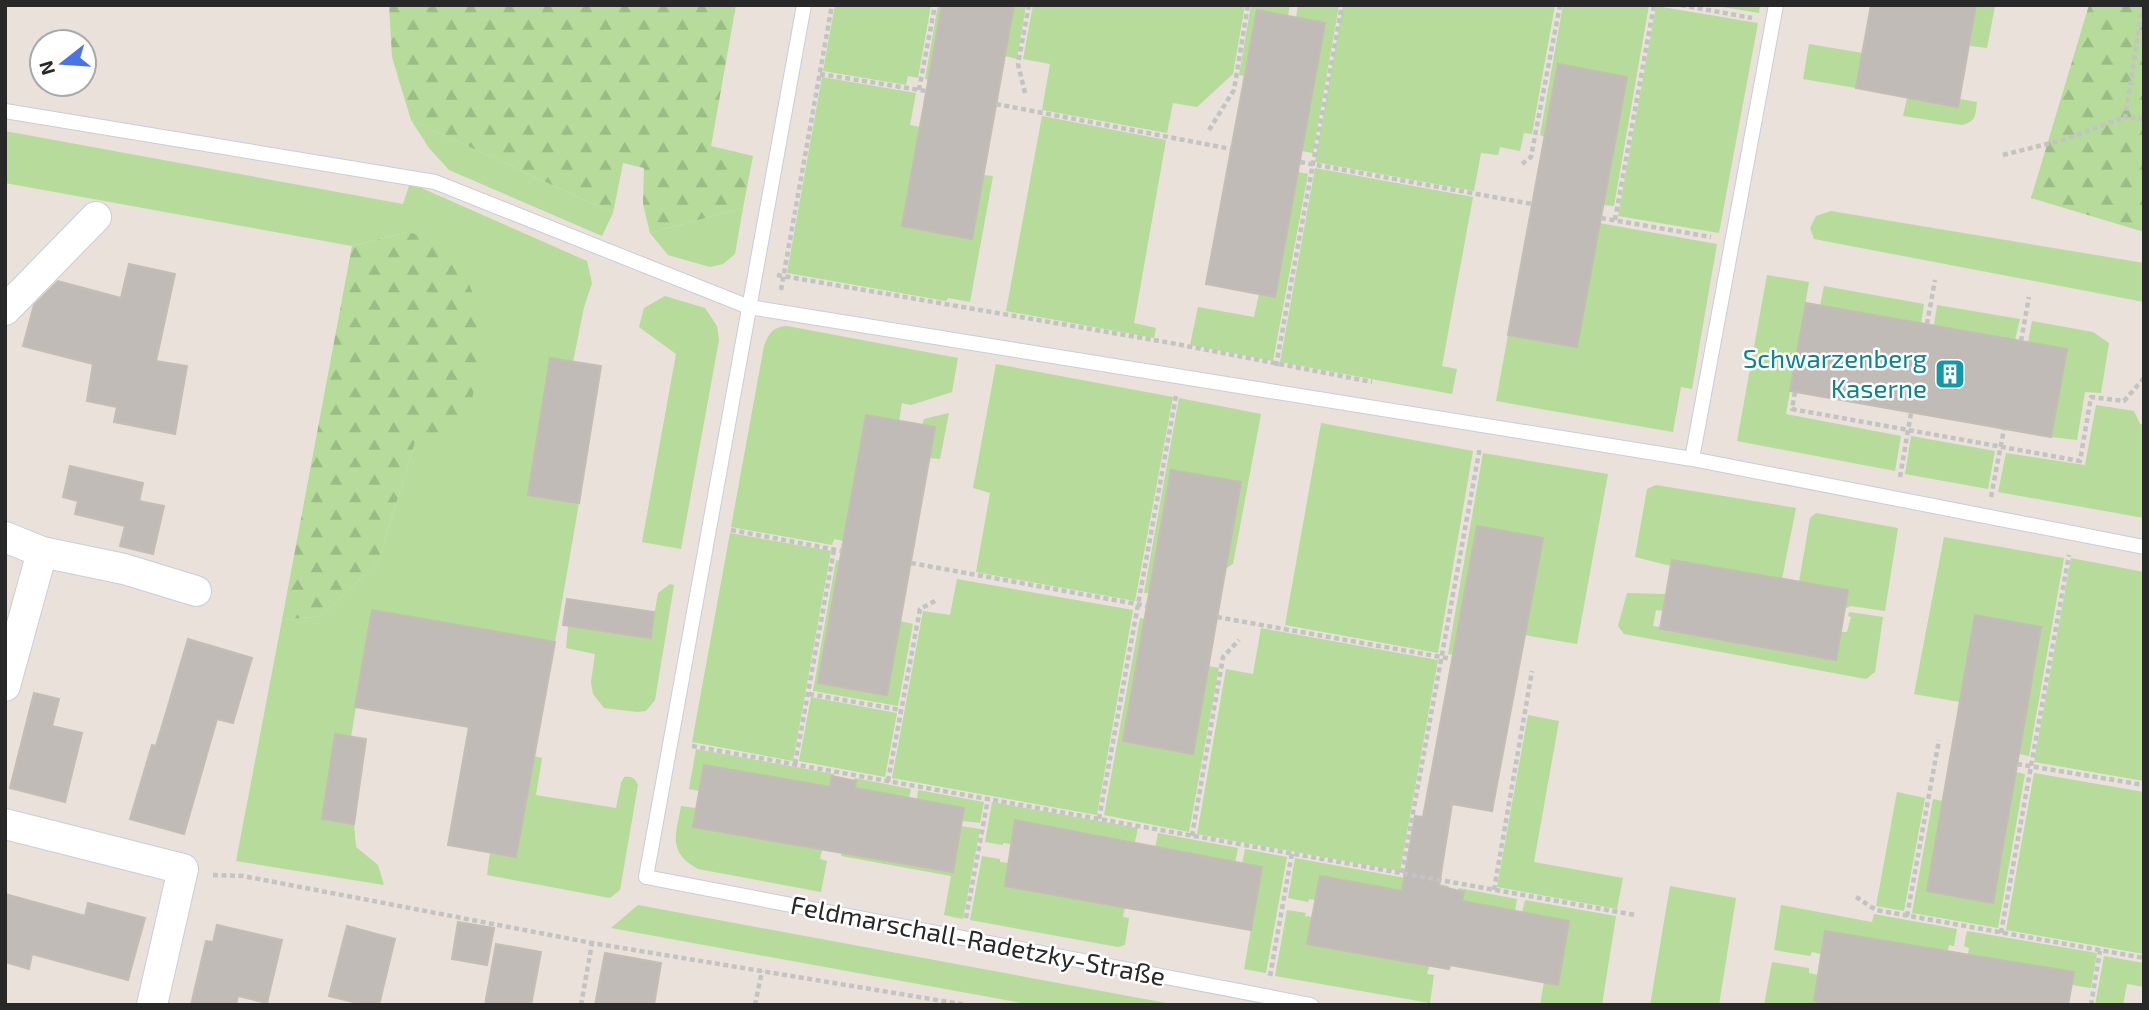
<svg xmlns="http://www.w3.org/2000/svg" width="2149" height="1010" font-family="'Exo 2',sans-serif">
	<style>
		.grass { fill: #b6db9b }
		.forest { fill: url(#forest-firs) }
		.building { fill: #c1bbb7; stroke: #c4bdb4; stroke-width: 2 }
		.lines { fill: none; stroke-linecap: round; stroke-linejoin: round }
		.service-casing { stroke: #c9cdd8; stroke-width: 16 }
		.minor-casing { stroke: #c9cdd8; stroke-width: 32 }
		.path { stroke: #c3c3c3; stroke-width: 4.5; stroke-dasharray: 5 3.5; stroke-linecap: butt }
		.service { stroke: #fff; stroke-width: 14 }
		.minor { stroke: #fff; stroke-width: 30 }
		.labels { text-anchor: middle; stroke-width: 5; stroke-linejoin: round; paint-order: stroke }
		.culture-label { font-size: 26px; fill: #0d838f; stroke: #fff; text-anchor: end }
		.street-label { font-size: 26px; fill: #282828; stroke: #fff }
	</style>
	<defs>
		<pattern id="forest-firs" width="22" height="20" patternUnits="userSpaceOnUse" patternTransform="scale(1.75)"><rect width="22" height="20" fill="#b6db9b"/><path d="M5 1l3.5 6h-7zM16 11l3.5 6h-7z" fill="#9cbc86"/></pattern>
	</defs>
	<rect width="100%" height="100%" fill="#e9e1da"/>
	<path class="grass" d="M835,5H931L918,78L908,76L906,85L823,71Z
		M938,5H942L929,80L925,79Z
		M1014,5H1026L1017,59L1005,56Z
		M1033,5H1245L1233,74L1197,107L1173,103L1167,133L1042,110L1050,64L1023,59Z
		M1251,5H1290L1288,16L1257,11L1244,76L1239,75Z
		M1298,5H1339L1313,153L1302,151L1325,24L1296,18Z
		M1343,5H1555L1532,134L1524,133L1520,151L1500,147L1498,155L1481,153L1474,191L1315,162Z
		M1563,5H1649L1614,206L1603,205L1627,77L1558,65L1545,137L1540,135Z
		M1711,5H1760L1759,13Z
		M1976,5L1995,6L1987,48L1970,46Z
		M1656,6L1758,23L1719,233L1618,216Z
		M1809,44L1863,53L1856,88L1803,79Z
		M822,77L916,93L910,125L920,127L902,226L971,239L983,175L993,176L970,302L948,298L946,301L787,273Z
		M1907,98L1958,107L1960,99L1977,102C1975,115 1977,121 1962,125L1903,116Z
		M1042,116L1166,140L1134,323L1156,328L1154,338L1006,311Z
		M411,120L613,213L602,236L449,170L429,148Z
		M5,131L403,204L410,183L587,261L592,283L584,307L573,362L528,495L579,503L555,642L372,610L351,737L334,735L322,819L354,824L356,847L378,865L384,885L236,861L282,620L321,616L378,562L416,439L408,232L352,246L5,183Z
		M1315,168L1473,197L1442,366L1457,369L1452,394L1280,362Z
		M1298,172L1308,174L1273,361L1190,345L1198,307L1254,317L1259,294L1275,296Z
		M743,208L735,254L723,264L710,267L668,255L650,233Z
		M1831,211L2144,263V302L1814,239L1810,228L1816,216Z
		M1599,223L1717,244L1692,389L1681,387L1673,432L1496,401L1508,335L1577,347Z
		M1767,275L1809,282L1786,414L1901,436L1895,471L1737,441Z
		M1824,286L1924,304L1921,324L1820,306Z
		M665,296L705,308L717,326L719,340L681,549L642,542L676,354L639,327L644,308Z
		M1937,305L2020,319L2015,340L1934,325Z
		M2032,321L2093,332L2109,343L2101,393L2085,392L2077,440L2051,437L2067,349L2028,342Z
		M787,326L958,358L952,392L911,405L902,403L899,421L866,415L844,541L834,539L832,545L731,527L764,346C769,333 773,327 787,326Z
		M996,364L1173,397L1135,601L976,572L990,493L973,488Z
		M1179,398L1261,414L1233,564L1225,569L1150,593H1144Z
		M2096,405L2134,411L2140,424L2144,425V518L1998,492L2006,453L2085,465Z
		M949,413L940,459L930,458L935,428L922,425L924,419Z
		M1321,423L1473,451L1438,653L1285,625Z
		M1911,436L1995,451L1988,489L1905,474Z
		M1483,453L1608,474L1577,644L1524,635L1542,539L1478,526L1453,655L1448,654Z
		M1656,485L1796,508L1782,579L1672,560L1671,566L1635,557L1647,489Z
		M1816,513L1898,528L1885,611L1851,606L1844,609L1847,590L1799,582L1810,518Z
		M730,533L831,551L793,761L692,742Z
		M1944,537L2064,558L2029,756L2019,754L2041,627L1975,615L1960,702L1914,694Z
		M2071,558L2144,572V781L2034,762Z
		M836,560L840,561L819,683L887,695L900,621L913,624L898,706L813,691Z
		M957,579L1133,610L1097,815L892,778L923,611L950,615Z
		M670,584L674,585L655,700L646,711L637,712L604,708L593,694L591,682L595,654L566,648L568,626L650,638L658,593Z
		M1627,593L1666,594L1663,611L1656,610L1653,626L1660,627V630L1835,660L1840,632H1847L1851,617L1848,616L1849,612L1883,617L1875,672L1866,679L1624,634L1618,626Z
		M1140,618L1145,619L1124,741L1193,754L1208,666L1219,668L1189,832L1104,815Z
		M1261,628L1438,660L1400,871L1197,834L1226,669L1253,674Z
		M811,697L897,713L885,777L799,761Z
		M1528,715L1559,721L1534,862L1623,878L1617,909L1497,887Z
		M696,749L834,774L830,787L705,765L699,791L689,789Z
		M534,756L542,758L536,795L616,808L621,783L624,777C632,776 635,778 638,785L620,890L610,898L487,875L490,852L517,857Z
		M2016,772L2025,774L1998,928L1912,913L1933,799L1943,801L1927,891Z
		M2034,773L2144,792V954L2006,930Z
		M855,778L911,789L909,798L855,788L856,781L853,780Z
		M918,790L984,802L980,823L962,821L964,808L917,799Z
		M1897,792L1925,798L1904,911L1876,906Z
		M992,802L1138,828L1135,842L1016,820L1011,844L1003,843V845L985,842Z
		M681,806L696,808L694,827L822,850L820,859L827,861L821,892L698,869C667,852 676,835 681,806Z
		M961,826L980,829L963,919L944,915L951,876L841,856L842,852L953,871Z
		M1158,833L1238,848L1235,863L1155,848Z
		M1245,849L1287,857L1266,973L1244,969L1262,867L1242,864Z
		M982,856L1000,859V862L1009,863L1005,886L1125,907L1123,917L1129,918L1125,945L1118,947L970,920Z
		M1295,858L1449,886L1441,898L1320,876L1316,900L1309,899L1308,902L1288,898Z
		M1670,886L1736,898L1719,1005H1650Z
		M1459,888L1517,899L1515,911L1462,901L1464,892L1458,890Z
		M1525,900L1616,916L1602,1005H1540L1544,982L1558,984L1569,921L1522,913Z
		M638,905L1177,1005H1033L611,928Z
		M1781,905L1872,922L1874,914L1957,929L1954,946L1949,945L1947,953L1825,931L1821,954L1812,952L1810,956L1774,950Z
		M1287,910L1306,913L1305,916L1312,917L1308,944L1429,966L1427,974L1434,975L1430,1003L1275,976Z
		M1967,931L2097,953L2091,988L2072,985L2073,972L1968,954L1969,948L1964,946Z
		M2104,956L2144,963V987L2127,984L2123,1005H2095Z
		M1772,962L1809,968V973L1818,975L1814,1001L1835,1005H1764Z"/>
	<path class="forest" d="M389,5H736L711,146L753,156L743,208L650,233L643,204L644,168L623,163L613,213L411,120L392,57Z
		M2089,5H2144V232L2031,198Z
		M408,232L455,246L486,329L466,430L416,439L378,562L321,616L282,620L352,246Z"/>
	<path class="building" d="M942,5H1014L972,239L902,226Z
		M1871,5H1976L1958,107L1856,88Z
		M1257,10L1325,23L1275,297L1206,284Z
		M1558,64L1627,77L1577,347L1508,335Z
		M129,264L175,274L156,361L187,366L175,434L114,422L117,407L87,401L93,364L23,346L34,305L58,281L121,298Z
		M1806,303L2067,349L2051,437L1790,391Z
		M550,358L601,366L579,503L528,495Z
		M866,415L935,427L887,695L818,683Z
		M70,466L143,483L139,501L164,506L153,554L120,546L125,526L75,514L78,501L63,497Z
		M1171,470L1241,482L1193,754L1123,741Z
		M1477,526L1543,538L1492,811L1452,804L1439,886L1464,892L1462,901L1569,921L1558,985L1450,965L1449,969L1307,944L1320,876L1402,891L1415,816L1423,817Z
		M1672,560L1848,590L1836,660L1660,629Z
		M567,599L654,612L651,638L563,625Z
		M372,610L555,642L516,857L448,845L469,727L355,707Z
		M1975,615L2041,627L1993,903L1927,891Z
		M188,639L252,658L233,723L217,719L184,834L130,819L152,745L156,746Z
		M34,693L59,699L52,726L82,733L65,802L10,788Z
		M335,734L366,739L354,824L322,819Z
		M704,765L830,787L832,776L856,781L855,788L964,808L953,872L693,827Z
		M1015,820L1262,867L1251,930L1005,886Z
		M5,894L85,916L88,903L145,918L128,980L32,954L29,969L5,962Z
		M458,922L494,928L487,965L452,959Z
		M217,925L282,940L267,1003L238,996L236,1005H191L206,941L213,942Z
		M347,926L395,939L379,1005H365L329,996Z
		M1825,931L2074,972L2068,1005H1835L1814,1001Z
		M496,944L541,952L531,1005H485Z
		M605,953L661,963L654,1005H595Z"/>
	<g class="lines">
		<g class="service-casing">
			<path id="service" d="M804,5L646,877L1311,1005
				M5,111L435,182L749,307L1692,459L2144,547
				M1692,459L1776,5"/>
		</g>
		<g class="minor-casing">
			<path id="minor" d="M5,310L96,217
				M5,537L42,552L5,686
				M42,552L124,569L196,591
				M5,824L183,869L152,1005"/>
		</g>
		<path class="path" d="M1681,5L1752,18
			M2143,5L2125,117L2144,119
			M820,74L926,91
			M919,90L935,5
			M1025,93L1018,64L1029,5
			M996,104L1231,149
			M1209,130L1234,90L1248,5
			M2003,155L2063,140L2125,117
			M1300,162L1532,204
			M1522,164L1531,157L1560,5
			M1601,218L1711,237
			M1615,220L1654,5
			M777,275L1171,343L1372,382
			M781,290L832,5
			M1927,324L1935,280
			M2021,341L2029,297
			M1276,366L1342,5
			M1795,392L1792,409L2080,461L2091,397L2124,401L2144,378
			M1900,477L1911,413
			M1991,497L2004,429
			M731,530L842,551
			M911,563L1147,606
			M1217,617L1452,659
			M809,694L901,710
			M692,746L1635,915
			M795,764L834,550
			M2017,764L2144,785
			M888,781L920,609L937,600
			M1099,819L1176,396
			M1192,836L1223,657L1239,640
			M1402,873L1480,447
			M213,875L243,876L592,943L967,1005
			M1494,890L1532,671
			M1856,897L1876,910L2144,958
			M1907,916L1939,740
			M966,918L988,799
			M2001,933L2069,555
			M1270,976L1292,853
			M581,1005L592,943
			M755,1005L762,971
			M2091,1005L2100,951"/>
		<use href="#service" class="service"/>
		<use href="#minor" class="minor"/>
	</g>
	<defs>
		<g id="building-square" transform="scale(1.575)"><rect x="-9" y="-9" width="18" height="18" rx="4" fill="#0f9aa8" stroke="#fff"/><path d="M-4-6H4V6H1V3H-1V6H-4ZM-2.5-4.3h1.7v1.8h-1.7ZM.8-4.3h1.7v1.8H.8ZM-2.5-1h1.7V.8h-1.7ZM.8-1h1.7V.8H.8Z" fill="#fff"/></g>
	</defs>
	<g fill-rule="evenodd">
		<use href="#building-square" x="1950" y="374"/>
	</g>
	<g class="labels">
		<g class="culture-label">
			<text x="1927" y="368">Schwarzenberg<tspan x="1927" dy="30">Kaserne</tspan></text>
		</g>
		<g class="street-label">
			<text transform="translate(978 941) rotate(11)" y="9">Feldmarschall-Radetzky-Straße</text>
		</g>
	</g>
	<rect width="2149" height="1010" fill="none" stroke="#282828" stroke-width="14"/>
	<g transform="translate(63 63) rotate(253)"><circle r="33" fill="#ffffff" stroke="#a9a9a9" stroke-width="2"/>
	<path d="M0-5L12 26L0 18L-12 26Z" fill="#4774e9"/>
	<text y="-10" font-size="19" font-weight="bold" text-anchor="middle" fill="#282828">N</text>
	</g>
</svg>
